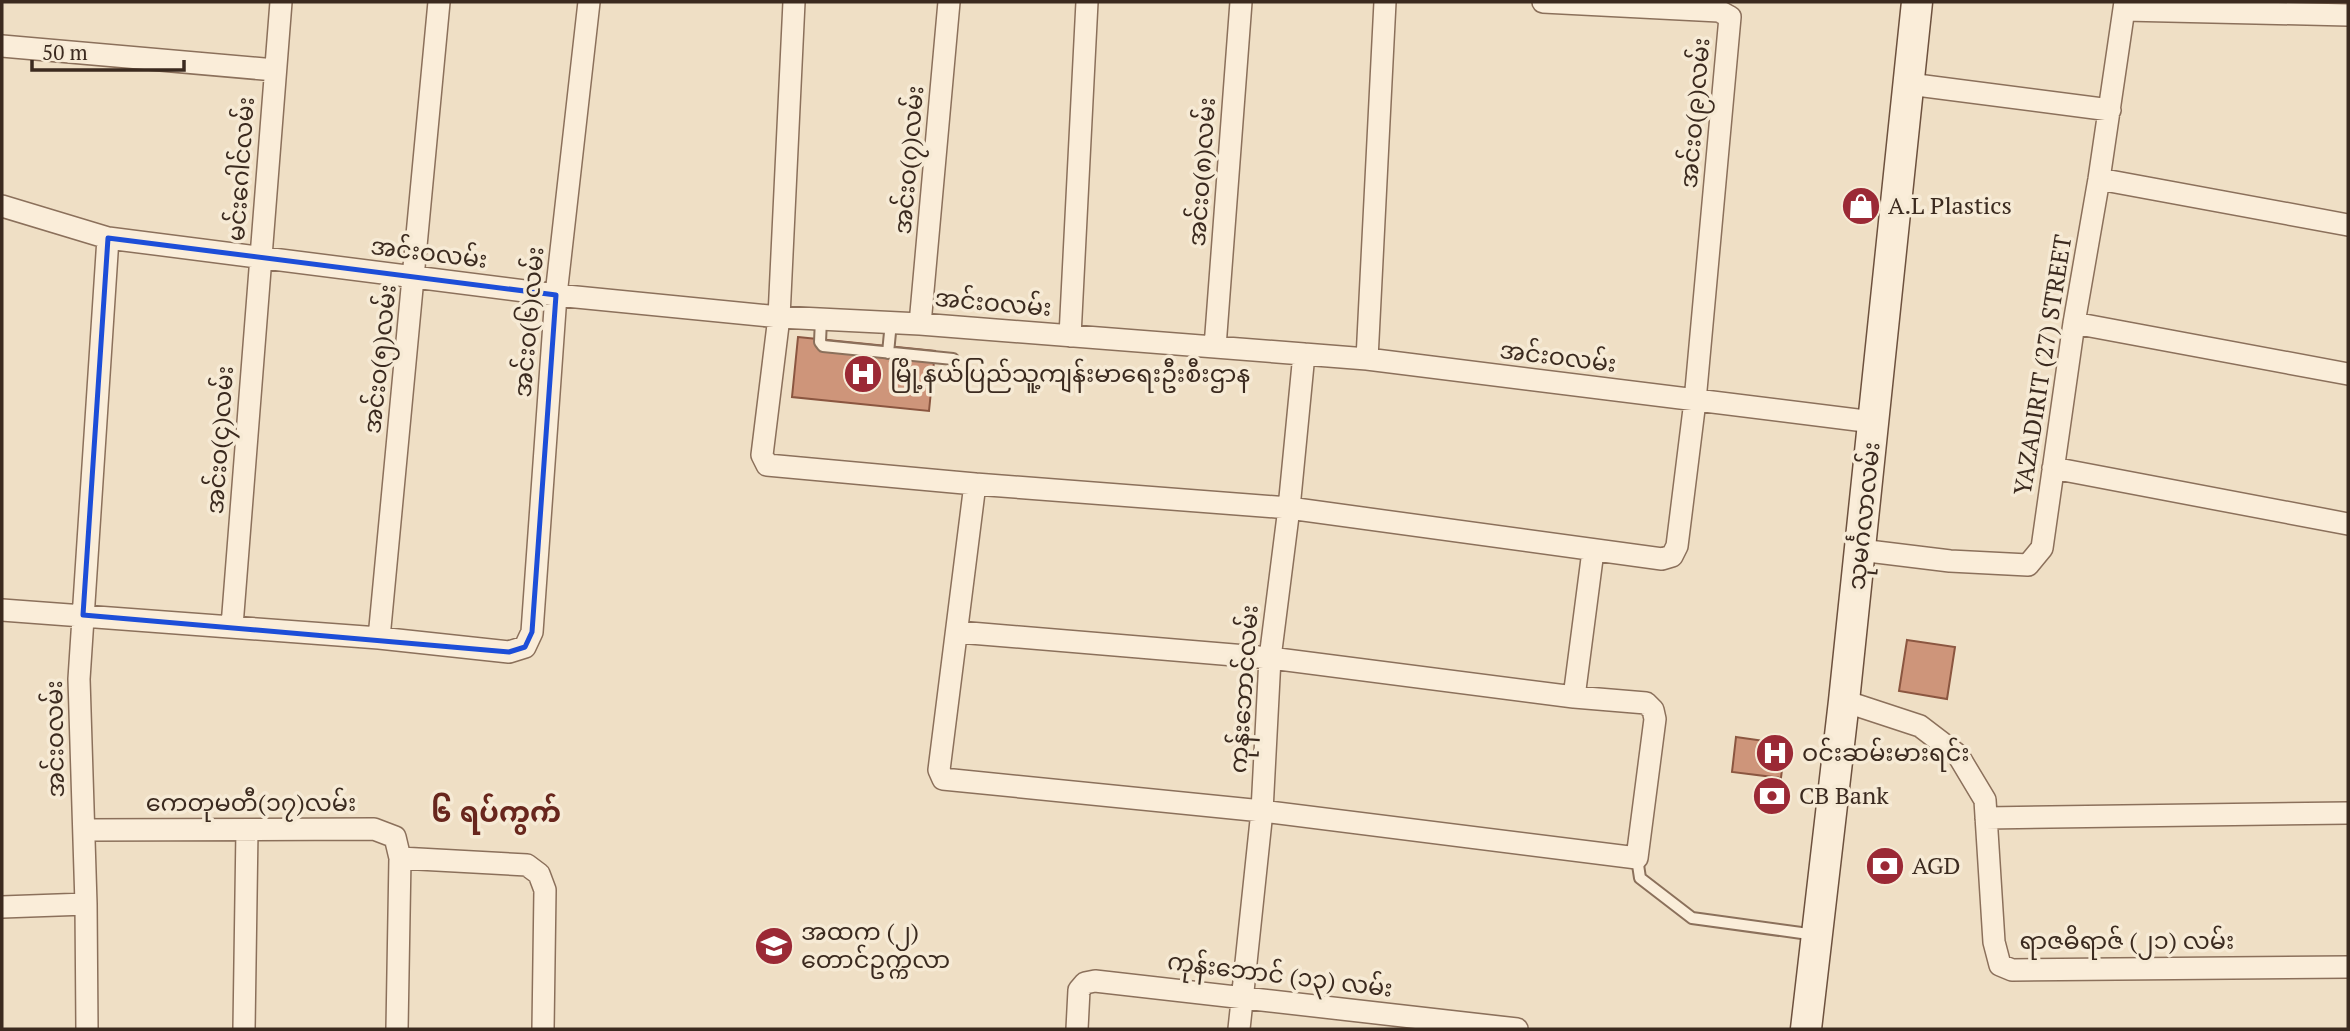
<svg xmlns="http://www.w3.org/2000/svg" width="2350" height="1031" font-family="'PT Serif','Noto Sans Myanmar',serif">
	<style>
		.building { fill: #ce957a; stroke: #8b5640; stroke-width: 2 }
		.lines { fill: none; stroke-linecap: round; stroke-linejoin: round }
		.service-casing { stroke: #8b705b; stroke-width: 14 }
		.minor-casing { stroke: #8b705b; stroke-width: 24 }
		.secondary-casing { stroke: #6d513e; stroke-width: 33 }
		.service { stroke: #faedd9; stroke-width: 10 }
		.minor { stroke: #faedd9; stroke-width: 21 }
		.secondary { stroke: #faedd9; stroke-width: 30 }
		.marked { fill: none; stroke: #1d4ed8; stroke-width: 5; stroke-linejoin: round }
		.labels { text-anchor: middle; stroke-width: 7; stroke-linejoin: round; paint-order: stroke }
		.street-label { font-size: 24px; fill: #3b2a1f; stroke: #f6ead5 }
		.poi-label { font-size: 24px; fill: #3b2a1f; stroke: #f6ead5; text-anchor: start }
		.quarter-label { font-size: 28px; font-weight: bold; fill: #68261d; stroke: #f6ead5 }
	</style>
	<rect width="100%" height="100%" fill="#efdfc5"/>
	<path class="building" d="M798,337L935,351L929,411L792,397Z
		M1907,640L1955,647L1947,699L1899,691Z
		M1736,737L1785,744L1781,778L1732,772Z"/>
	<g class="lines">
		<g class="service-casing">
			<path id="service" d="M821,319L820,342L823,346L953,359
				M888,353L891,322
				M1637,858L1640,878L1692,918L1816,935"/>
		</g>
		<g class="minor-casing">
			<path id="minor" d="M794,2L779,317L762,455L767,465L975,484L1289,508L1662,559L1672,556L1677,546L1695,401L1730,17L1719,11L1543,2
				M2125,10L2348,15
				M2,46L275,70
				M1909,84L2110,110
				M2099,179L2348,225
				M2,206L108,238L556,295L779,317L920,324L1367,359L1873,422
				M2074,323L2348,374
				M920,324L949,2
				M1070,336L1087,2
				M1215,347L1241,2
				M1367,359L1385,2
				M2053,468L2348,524
				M1860,550L1950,561L2028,565L2042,548L2074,323L2099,179L2125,2
				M2,610L379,638L509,652L525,647L532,632L556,295L589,2
				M232,626L281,2
				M958,632L1270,658L1574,697L1646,703L1653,710L1655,719L1637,858L1262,811L943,779L939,770L975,484
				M379,638L439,2
				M1574,697L1593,551
				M1844,701L1920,726L1958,755L1985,800L1994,942L2000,965L2012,970L2348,967
				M1986,818L2348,813
				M84,830L374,829L395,837L400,858L527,865L539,874L545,890L543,1029
				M2,907L86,904
				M87,1029L86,904L79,679L108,238
				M244,1029L247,830
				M397,1029L400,858
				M1077,1029L1079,990L1085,983L1095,981L1517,1029
				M1239,1029L1262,811L1270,658L1289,508L1304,354"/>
		</g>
		<g class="secondary-casing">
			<path id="secondary" d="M1806,1029L1844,701L1917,2"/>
		</g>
		<use href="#service" class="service"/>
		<use href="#minor" class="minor"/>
		<use href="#secondary" class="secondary"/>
	</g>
	<path class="marked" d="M108,238L556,295L532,632L525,647L509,652L83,615Z"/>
	<defs>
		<g id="shop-disc" transform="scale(2.0125)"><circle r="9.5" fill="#9b2935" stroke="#f6ead5"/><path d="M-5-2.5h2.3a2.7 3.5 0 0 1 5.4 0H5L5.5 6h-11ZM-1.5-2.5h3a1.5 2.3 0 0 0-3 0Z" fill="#fff"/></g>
		<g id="hospital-disc" transform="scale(2.0125)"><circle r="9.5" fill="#9b2935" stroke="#f6ead5"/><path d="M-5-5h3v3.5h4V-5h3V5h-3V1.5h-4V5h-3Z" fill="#fff"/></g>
		<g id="bank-disc" transform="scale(2.0125)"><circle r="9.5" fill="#9b2935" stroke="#f6ead5"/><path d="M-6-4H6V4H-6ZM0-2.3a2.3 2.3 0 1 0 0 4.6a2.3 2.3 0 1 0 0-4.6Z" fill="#fff"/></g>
		<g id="school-disc" transform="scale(2.0125)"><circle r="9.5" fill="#9b2935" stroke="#f6ead5"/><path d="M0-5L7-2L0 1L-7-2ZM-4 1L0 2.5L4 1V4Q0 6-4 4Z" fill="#fff"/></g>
	</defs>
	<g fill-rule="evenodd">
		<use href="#shop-disc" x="1861" y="206"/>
		<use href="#hospital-disc" x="863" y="374"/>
		<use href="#hospital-disc" x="1775" y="753"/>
		<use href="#bank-disc" x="1772" y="796"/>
		<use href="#bank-disc" x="1885" y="866"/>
		<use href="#school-disc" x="774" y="946"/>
	</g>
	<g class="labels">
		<g class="street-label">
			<text transform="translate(1695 113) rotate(-85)" y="8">အင်းဝ(၉)လမ်း</text>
			<text transform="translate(909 160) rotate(-85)" y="8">အင်းဝ(၇)လမ်း</text>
			<text transform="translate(241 169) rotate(-86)" y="8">မင်းဂေါင်လမ်း</text>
			<text transform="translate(1202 172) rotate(-86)" y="8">အင်းဝ(၈)လမ်း</text>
			<text transform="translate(429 253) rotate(7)" y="8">အင်းဝလမ်း</text>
			<text transform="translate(993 303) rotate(5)" y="8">အင်းဝလမ်း</text>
			<text transform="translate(529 322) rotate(-85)" y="8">အင်းဝ(၆)လမ်း</text>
			<text transform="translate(1558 357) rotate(7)" y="8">အင်းဝလမ်း</text>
			<text transform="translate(380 359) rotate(-84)" y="8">အင်းဝ(၅)လမ်း</text>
			<text transform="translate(2043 365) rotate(-81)" y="8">YAZADIRIT (27) STREET</text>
			<text transform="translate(220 440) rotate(-86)" y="8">အင်းဝ(၄)လမ်း</text>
			<text transform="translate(1864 516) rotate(-84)" y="8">သုမင်္ဂလာလမ်း</text>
			<text transform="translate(1244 689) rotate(-86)" y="8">ကုန်းဘောင်လမ်း</text>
			<text transform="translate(55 739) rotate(-91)" y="8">အင်းဝလမ်း</text>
			<text x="251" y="811">ကေတုမတီ(၁၇)လမ်း</text>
			<text x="2127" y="949">ရာဇဓိရာဇ် (၂၁) လမ်း</text>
			<text transform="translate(1280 975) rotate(7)" y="8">ကုန်းဘောင် (၁၃) လမ်း</text>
		</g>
		<g class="poi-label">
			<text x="1888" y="214">A.L Plastics</text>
			<text x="890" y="382">မြို့နယ်ပြည်သူ့ကျန်းမာရေးဦးစီးဌာန</text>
			<text x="1802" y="761">ဝင်းဆမ်းမားရင်း</text>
			<text x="1799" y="804">CB Bank</text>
			<text x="1912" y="874">AGD</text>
			<text x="801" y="940">အထက (၂)<tspan x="801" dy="28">တောင်ဥက္ကလာ</tspan></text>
		</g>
		<g class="quarter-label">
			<text x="496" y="822">၆ ရပ်ကွက်</text>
		</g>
	</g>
	<rect width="2350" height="1031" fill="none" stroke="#3b2a1f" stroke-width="7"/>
	<path d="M32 60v10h152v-10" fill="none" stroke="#3b2a1f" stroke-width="3.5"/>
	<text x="42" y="60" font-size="21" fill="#3b2a1f" stroke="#f6ead5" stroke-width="5" paint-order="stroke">50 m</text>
</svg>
